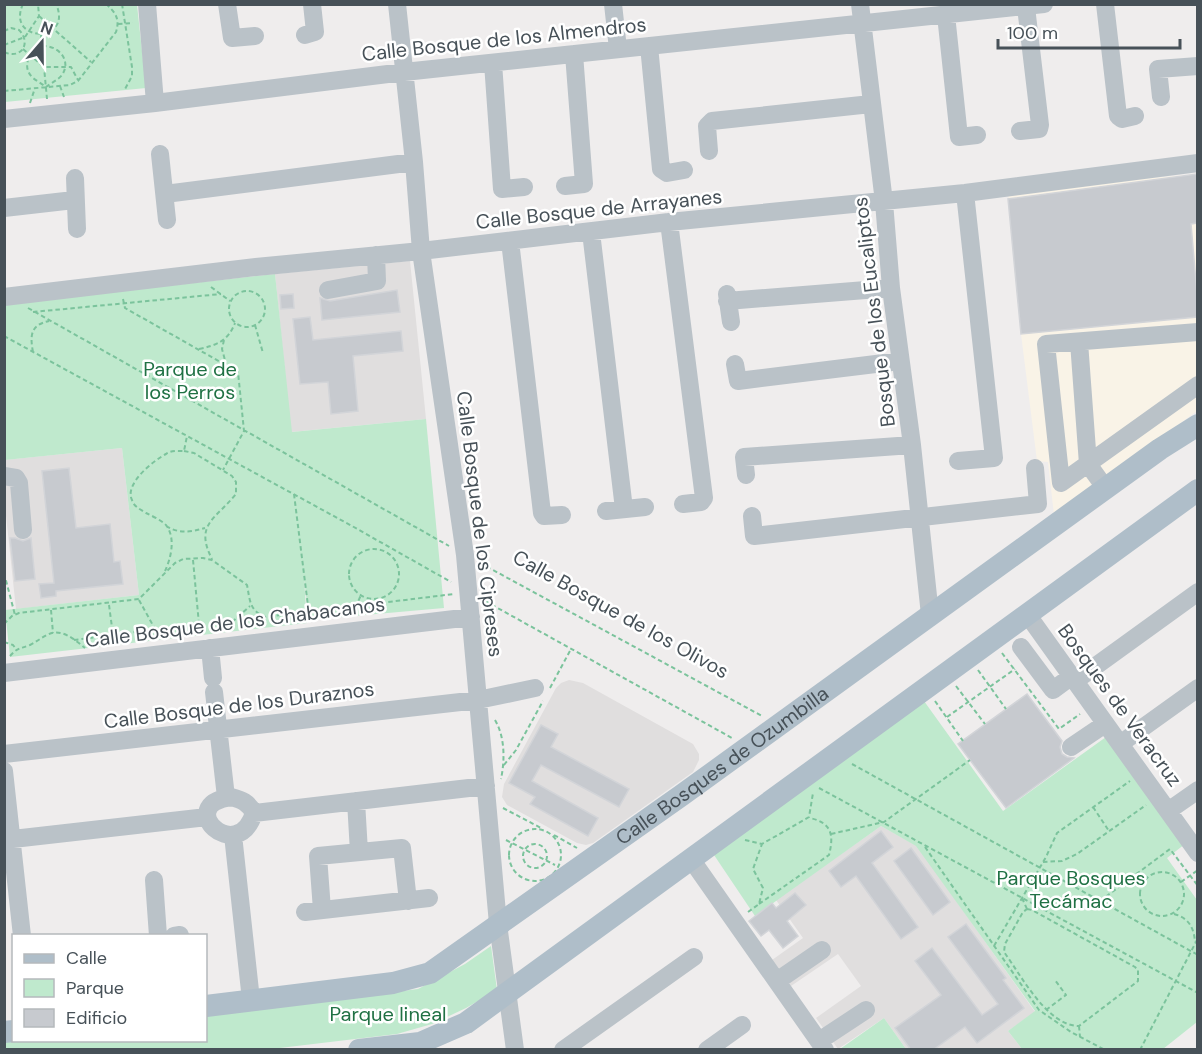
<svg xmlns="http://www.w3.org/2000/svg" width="1202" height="1054" font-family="'DM Sans',sans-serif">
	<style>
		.commercial { fill: #f9f3e7 }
		.education { fill: #e0dede }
		.green { fill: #bfe9cd }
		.building { fill: #c7cacf; stroke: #d2d4d8; stroke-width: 1.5 }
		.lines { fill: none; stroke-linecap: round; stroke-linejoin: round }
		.path { stroke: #7bc39c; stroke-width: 2; stroke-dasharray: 4.5 3; stroke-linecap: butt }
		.minor { stroke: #bac2c8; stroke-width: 18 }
		.major { stroke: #afbec9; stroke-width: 22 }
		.labels { text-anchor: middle; stroke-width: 5; stroke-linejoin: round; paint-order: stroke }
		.street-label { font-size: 20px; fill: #475158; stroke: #fff }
		.park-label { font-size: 20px; fill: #207144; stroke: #fff }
	</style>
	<rect width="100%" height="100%" fill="#efeded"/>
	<path class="commercial" d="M1197,174V411L1054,515L1048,462L1037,461L1021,334L1008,191Z"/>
	<path class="education" d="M410,261L426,419L291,432L275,274Z
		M122,448L139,595L16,609L5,506L4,460Z
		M569,680L583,683L693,744L699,754V760L693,772L593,843L586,845L577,843L507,805L502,797L504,784L556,688L561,683Z
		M881,826L917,846L1035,1012L1008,1031L1022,1049H906L884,1018L838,1049L816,1018L861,986L838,954L791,986L772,960L803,938L776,900Z"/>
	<path class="green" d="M4,5H137L146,88L5,102Z
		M275,274L292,432L426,419L444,608L309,620L304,578L307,623L10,657L5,610L139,595L122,448L5,460L4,304Z
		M924,701L1003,811L1106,737L1185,844L1167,858L1197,900V1022L1163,1049H1022L1008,1031L1035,1011L916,846L881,826L755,916L712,852Z
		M491,946L497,990L466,1008L432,1024L397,1034L263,1050H5L4,1042L17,1040H206V1016L418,989L465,964Z
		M884,1018L906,1049H840Z"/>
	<path class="building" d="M1197,174V223L1191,224L1197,294V317L1021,334L1008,199Z
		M397,290L400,312L322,320L320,298L330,301Z
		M293,294L294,308L281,309L280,295Z
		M310,317L313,340L401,331L403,351L353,356L358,411L331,414L328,382L300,384L293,319Z
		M69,468L76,528L110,524L114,562L120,561L123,584L56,591V596L41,598L39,584L54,583L42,471Z
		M10,538H15L23,541L31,538L35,579L15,581Z
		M1027,694L1062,741L1060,747L1062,754L1067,757L1074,758L1006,808L958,744Z
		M541,725L558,734L551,747L629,789L619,807L541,765L532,781L598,818L588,836L530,804L535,797L509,783Z
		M881,831L893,847L872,863L918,927L901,939L856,876L841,887L829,871Z
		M911,848L950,902L933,915L894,861Z
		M795,893L806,905L787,921L798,936L783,948L769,930L761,936L749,921L772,903L776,908Z
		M966,924L1006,978L1003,980L1024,1008L977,1043L965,1027L933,1050H911L895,1028L941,995L915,961L932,948L982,1015L998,1004L948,937Z"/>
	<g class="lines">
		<path class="path" d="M23,4C5,43 74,44 56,4
			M122,4L132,67V76L124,91
			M39,16L91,62
			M118,24L133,23
			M4,31L11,28L19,30C32,43 21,60 4,52
			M41,35L47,99
			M4,45L25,37L39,16L38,4
			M42,46C58,45 72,60 62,75C58,80 51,83 46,87C42,84 37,81 33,78C21,67 29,51 42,46Z
			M23,49L44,67H71L78,80
			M60,86L64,97
			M4,91L70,85L78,81L116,32C120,19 116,13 106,4
			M30,103L35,88
			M211,287L230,301
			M229 309a18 18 0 1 1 36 0a18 18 0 1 1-36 0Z
			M123,299L125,308L238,372L244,431L223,470
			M28,308L449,546
			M33,312L221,294
			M255,325L263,353
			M4,336L352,526L451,582
			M224,340L222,349L226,364
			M199,349C217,345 228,341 235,323
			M33,352C30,336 30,325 49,321
			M184,451L194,453L232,476L236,482V494C216,519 194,524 212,559
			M294,494L310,622
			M166,526C179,534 191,532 205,528
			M349 574a25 25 0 1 1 50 0a25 25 0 1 1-50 0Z
			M193,560L200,635
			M480,563L762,716
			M165,571C171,558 176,538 166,525C161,520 152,516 146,513C140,509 134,507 132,500C124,484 153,461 166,454C171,450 178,451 184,451L187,436
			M4,573L15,615
			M139,600L155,629
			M485,601L732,738
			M109,605L113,635
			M51,610L53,633
			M357,615L356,606L361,595
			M4,624L12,616L19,613L139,599L175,563L183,559L203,558L212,560L247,585C250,600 249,610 265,617L454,594
			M258,627L265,617
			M221,632L250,606
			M74,640L166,628L181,637
			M4,642L13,645L16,649
			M1002,653L1059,729L1080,714
			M10,656C18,647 20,649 30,645C36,642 41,638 47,635C61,627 75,640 85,648
			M978,670L1006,709
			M956,686L985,724
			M550,688L571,649
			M935,701L963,741
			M947,717L1015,669
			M495,720C505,737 505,760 501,779
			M852,764L1198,955
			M504,765L516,750L543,701
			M819,788L1198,993
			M1093,807L1109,831
			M503,808L541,828
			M509 855a26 26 0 1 1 52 0a26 26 0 1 1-52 0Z
			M831,834L884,822L970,760
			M554,835L577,848
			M506,840L555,865
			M745,840L762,844L809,817L813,793
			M523 856a12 12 0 1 1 24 0a12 12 0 1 1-24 0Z
			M925,847L1039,1010L1071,1032L1105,1050
			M1043,862L1062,861L1077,854L1146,805
			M1140 894a22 22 0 1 1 44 0a22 22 0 1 1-44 0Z
			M1181,882L1198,870
			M1022,898L1027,909
			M1100,901L1170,849L1198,886
			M759,904L829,855C834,835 832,823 810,818
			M1027,909L1032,910L1135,967L1138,970V981L1079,1026C1047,1026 1021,975 1004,952L1005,944L1023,912Z
			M748,912L759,904L763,888L753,869L762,844
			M1174,914C1189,918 1194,928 1195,942
			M994,946L1046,857L1057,833L1130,781
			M1046,1010L1066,995L1055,980
			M1079,1026L1080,1037
			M1140,1050L1198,938"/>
		<path class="minor" d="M147,4L155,103
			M227,4L232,38L255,36
			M397,4L414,162L421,251L465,555L498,924L515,1050
			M613,4L618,49
			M860,4L884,202L891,288L912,445L930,615
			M1105,4L1118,116L1122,119L1135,116
			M946,15L959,137L977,135
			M305,35L315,32L312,4
			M649,46L661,169L667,173L684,170
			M493,63L502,189L524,187
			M1161,97L1158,69L1198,66
			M4,119L155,103L404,72L1044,4
			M1020,131L1039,129L1040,125L1026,7
			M709,151L707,126L712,121L871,104
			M160,154L167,220
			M75,178L77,229
			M565,186L584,184L574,54
			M165,194L414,162
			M4,208L74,200
			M669,222L704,498L701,502L683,504
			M591,232L624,509
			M510,241L542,513L544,516L562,515
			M328,290L377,281L376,255
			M727,294L731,322
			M4,297L256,267L421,251L669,222L965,193L1198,163
			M727,301L891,288
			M1198,332L1046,344L1061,483L1198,385
			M1079,342L1088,464L1106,489
			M735,364L738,381L900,361
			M958,461L994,458L965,193
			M746,475L744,457L912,445
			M4,476L16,478L19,483L23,530
			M606,511L645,507
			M752,516L754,536L1038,504L1035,468
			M1027,614L1198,853
			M1021,647L1053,690L1072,676
			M210,648L213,678
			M4,673L471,617
			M1075,681L1198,592
			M214,692L226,797
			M1120,744L1198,688
			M1071,747L1105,724
			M4,754L478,700L535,688
			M4,771L22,936
			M231,797C242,800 248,802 254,813C237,867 173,805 231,797Z
			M356,801L359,852
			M1168,811L1198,790
			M254,813L486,786
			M233,835L251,1000
			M4,840L207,817
			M691,859L825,1050
			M154,880L158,936
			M322,910L318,856L402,848L408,901
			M305,912L429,898
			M174,936L180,935
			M777,981L822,950
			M819,1041L866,1010
			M563,1050L694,957
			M707,1050L742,1025"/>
		<g class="major">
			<path id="s1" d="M206,1006L393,983L430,973L682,795L1160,449L1198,425"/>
			<path d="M4,1032L14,1031"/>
			<path d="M359,1050L420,1043L466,1023L1198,490"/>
		</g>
	</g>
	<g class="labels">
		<g class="street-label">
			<text transform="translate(504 39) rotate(-6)" y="7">Calle Bosque de los Almendros</text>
			<text transform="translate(599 209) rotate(-6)" y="7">Calle Bosque de Arrayanes</text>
			<text transform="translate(874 312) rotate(-97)" y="7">Bosque de los Eucaliptos</text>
			<text transform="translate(480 524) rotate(83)" y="7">Calle Bosque de los Cipreses</text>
			<text transform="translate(621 614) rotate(29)" y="7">Calle Bosque de los Olivos</text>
			<text transform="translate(235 622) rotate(-7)" y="7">Calle Bosque de los Chabacanos</text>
			<text transform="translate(239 705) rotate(-7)" y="7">Calle Bosque de los Duraznos</text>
			<text transform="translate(1120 705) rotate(54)" y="7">Bosques de Veracruz</text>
			<text dy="7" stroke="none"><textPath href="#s1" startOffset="585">Calle Bosques de Ozumbilla</textPath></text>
		</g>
		<g class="park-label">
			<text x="190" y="376">Parque de<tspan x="190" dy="23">los Perros</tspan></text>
			<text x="1071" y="885">Parque Bosques<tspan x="1071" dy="23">Tecámac</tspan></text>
			<text x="388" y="1021">Parque lineal</text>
		</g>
	</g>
	<rect width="1202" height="1054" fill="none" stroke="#475158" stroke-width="12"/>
	<rect x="12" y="934" width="195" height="108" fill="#ffffff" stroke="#b5b9bc" stroke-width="1.5"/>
	<rect x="24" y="954" width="30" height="9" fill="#afbec9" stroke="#b5b9bc" stroke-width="1.5"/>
	<text x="66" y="964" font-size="18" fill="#475158">Calle</text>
	<rect x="24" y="979" width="30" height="18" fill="#bfe9cd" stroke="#b5b9bc" stroke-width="1.5"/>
	<text x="66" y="994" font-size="18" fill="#475158">Parque</text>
	<rect x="24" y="1009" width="30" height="18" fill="#c7cacf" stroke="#b5b9bc" stroke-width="1.5"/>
	<text x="66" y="1024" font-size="18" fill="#475158">Edificio</text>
	<g transform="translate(42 42) rotate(20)" stroke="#ffffff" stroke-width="4.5" paint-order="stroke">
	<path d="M0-4.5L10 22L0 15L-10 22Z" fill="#475158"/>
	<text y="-9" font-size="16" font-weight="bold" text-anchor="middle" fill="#475158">N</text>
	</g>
	<path d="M998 39v9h182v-9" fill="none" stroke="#475158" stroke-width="3"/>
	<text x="1007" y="39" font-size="18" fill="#475158" stroke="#ffffff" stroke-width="4.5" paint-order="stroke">100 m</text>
</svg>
